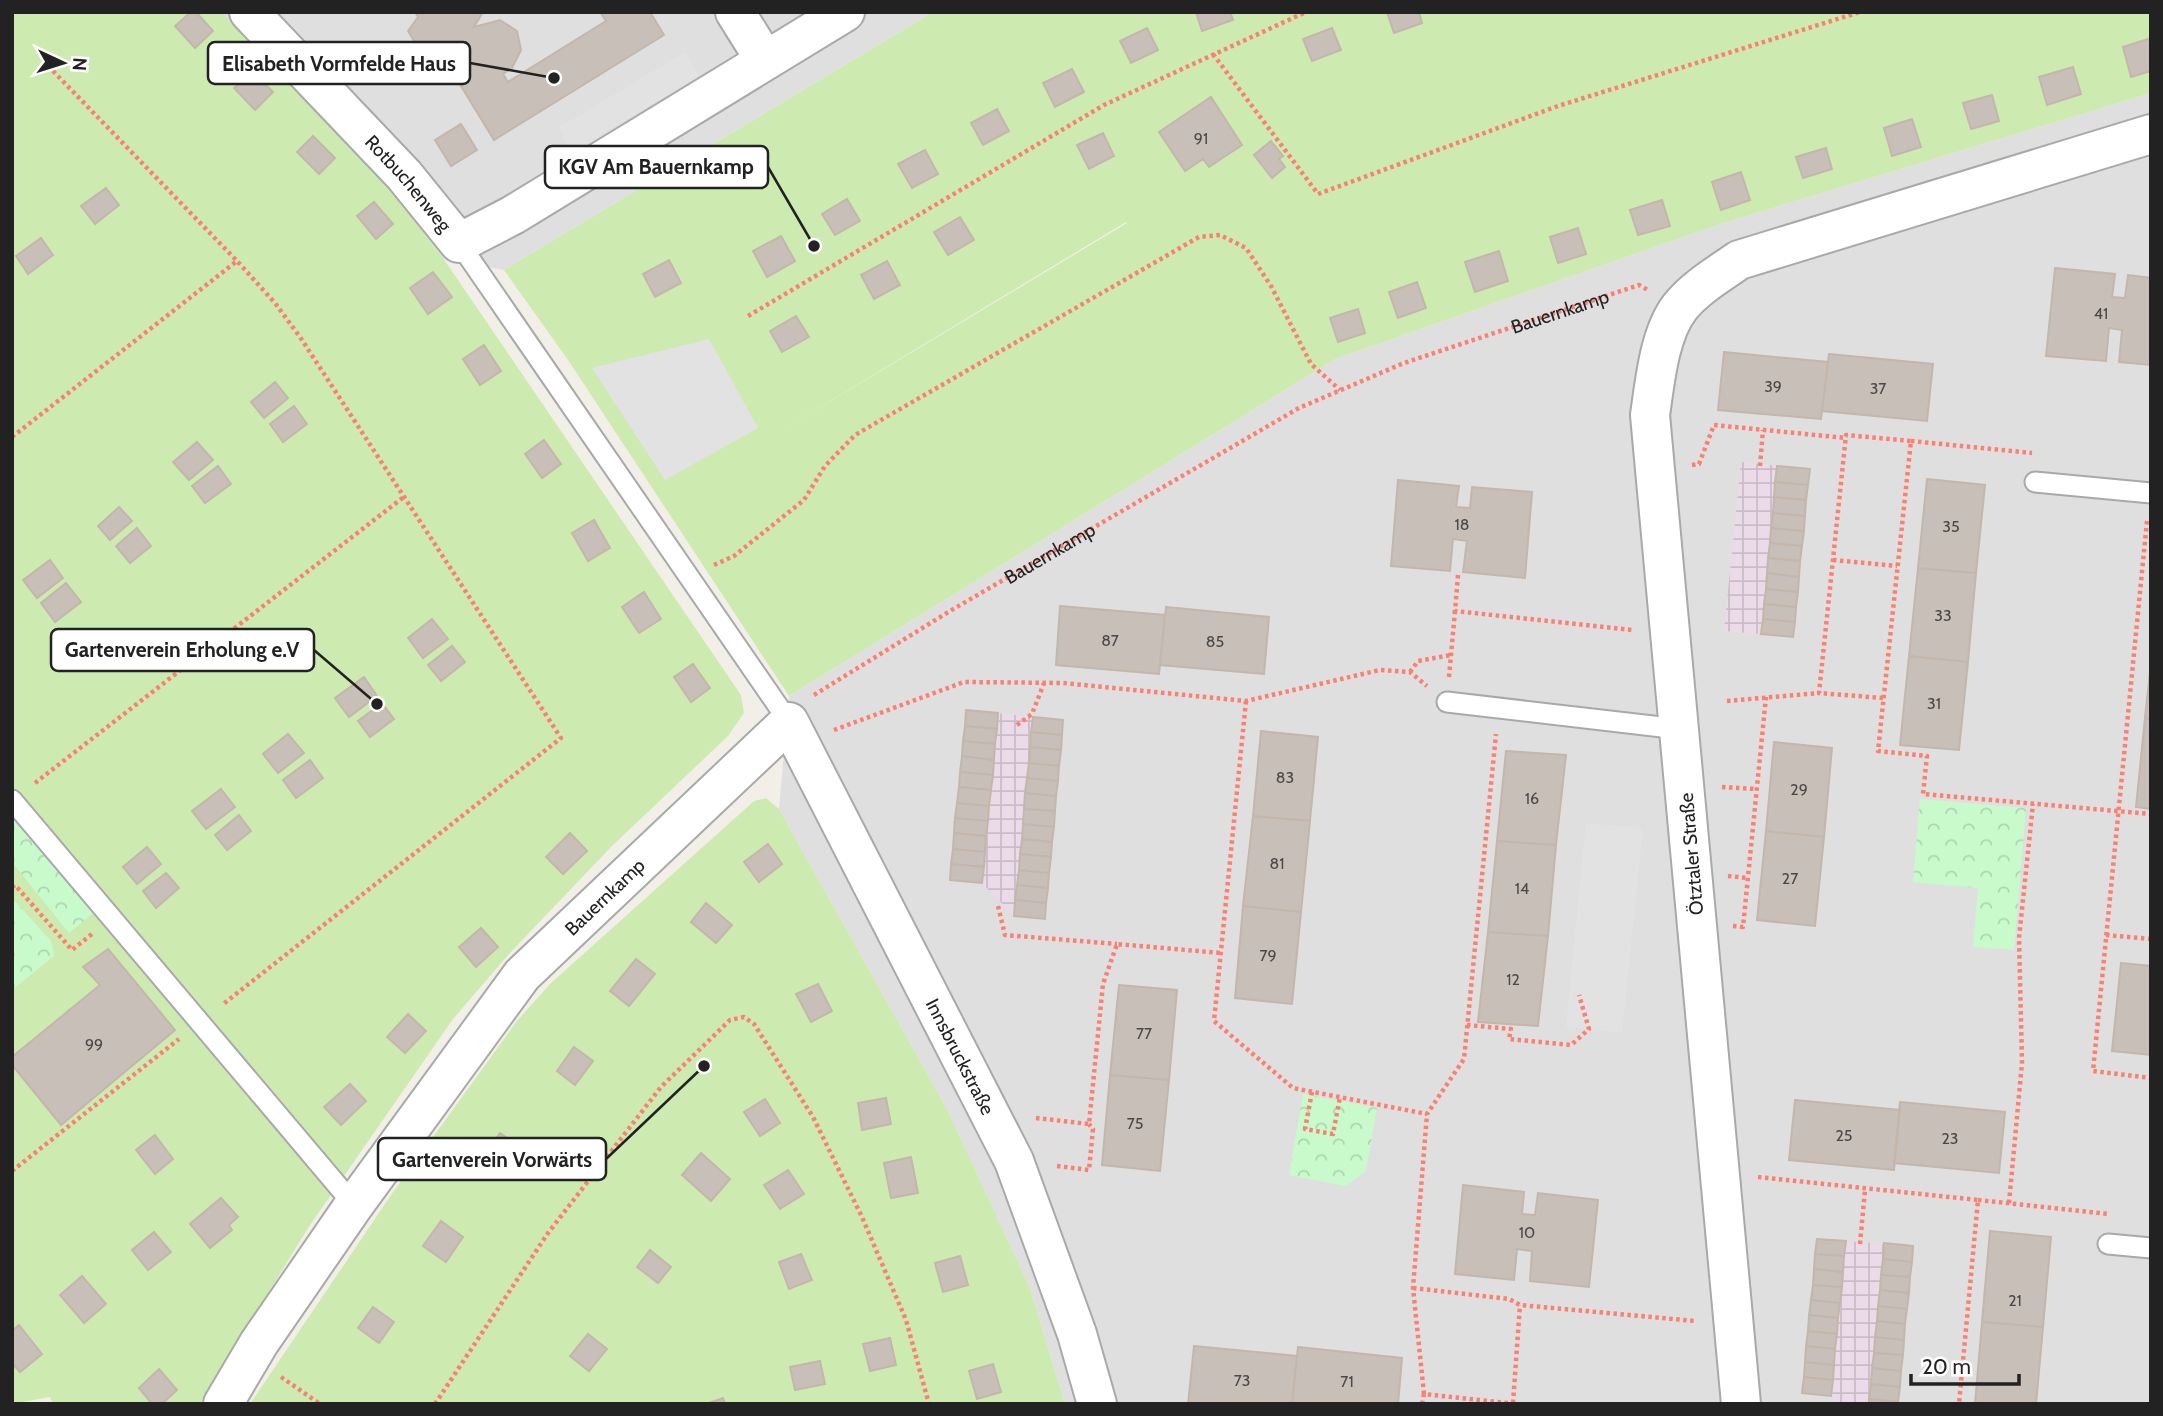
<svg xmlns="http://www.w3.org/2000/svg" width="2163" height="1416" font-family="Cabin,sans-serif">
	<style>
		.residential { fill: #e0dfdf }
		.industrial { fill: url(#industrial-grid) }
		.grass { fill: #cdebb0; fill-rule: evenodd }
		.park { fill: url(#park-crowns) }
		.parking { fill: #e2e2e2 }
		.building { fill: #c7bfb8; stroke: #c4b6ab; stroke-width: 2 }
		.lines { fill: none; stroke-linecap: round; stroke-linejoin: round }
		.service-casing { stroke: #a9a9a9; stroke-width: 23 }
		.minor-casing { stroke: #a9a9a9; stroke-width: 42 }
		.path { stroke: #fa8072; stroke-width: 4.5; stroke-dasharray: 3.5 3.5; stroke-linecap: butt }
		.service { stroke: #fff; stroke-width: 19 }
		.minor { stroke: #fff; stroke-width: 38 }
		.labels { text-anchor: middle; stroke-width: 5; stroke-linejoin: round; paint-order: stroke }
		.number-label { font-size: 16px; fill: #4b4948 }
		.street-label { font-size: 19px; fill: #222; stroke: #fff }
		.leader { fill: none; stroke: #222; stroke-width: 2.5 }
		.callout-dot { fill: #222; stroke: #fff; stroke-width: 2.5 }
		.callout { fill: #fff; stroke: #222; stroke-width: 2.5 }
		.callout-label { font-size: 21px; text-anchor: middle; font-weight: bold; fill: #222 }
	</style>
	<defs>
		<pattern id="industrial-grid" width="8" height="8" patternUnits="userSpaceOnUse" patternTransform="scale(1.75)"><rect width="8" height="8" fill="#ebdbe8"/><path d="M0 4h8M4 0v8" fill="none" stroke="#c9bcc7"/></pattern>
		<pattern id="park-crowns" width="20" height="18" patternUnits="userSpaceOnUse" patternTransform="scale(1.75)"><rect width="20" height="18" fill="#c8facc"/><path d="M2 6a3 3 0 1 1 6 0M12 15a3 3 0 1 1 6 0" fill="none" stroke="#acd6af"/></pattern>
	</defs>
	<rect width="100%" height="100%" fill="#f2efe9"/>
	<path class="residential" d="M221,12H933L504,270L443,258L389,188Z
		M2151,93V1404H1065L1030,1288L948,1111L779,809L789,696L1335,359L1723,223Z"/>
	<path class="industrial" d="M1741,462L1810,469L1793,637L1724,631Z
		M966,710L1063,720L1045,919L1014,916L982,883L950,880Z
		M1817,1239L1913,1246L1898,1404H1839L1831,1396L1802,1393Z"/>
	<path class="grass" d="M12,12H221L389,188L443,258L741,695L744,713L728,736L611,847L508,955L453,1019L310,1225L200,1404H53L50,1397L12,1404Z
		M933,12H2151V93L1723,223L1335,359L789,696L568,360L504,270ZM1126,222L1127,223L784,429Z
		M766,798L779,809L948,1111L1030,1288L1065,1404H250L391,1195L517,1021L551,983L754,801Z"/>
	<path class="park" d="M1920,799L2026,808L2014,950L1973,947L1978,888L1913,882Z
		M12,819L22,825L93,913L69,933L12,862Z
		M12,898L51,941L54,956L12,990Z
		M1303,1094L1377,1108L1366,1171L1346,1186L1289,1175Z"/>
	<path class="parking" d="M685,52L699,76L572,152L558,128Z
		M709,339L758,428L665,480L592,368Z
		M1586,823L1643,828L1622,1033L1566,1027Z"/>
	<path class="building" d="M191,12H196L213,31L195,48L175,26Z
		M415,12H483L474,27L500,20L517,31L521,50L512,68L503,74L508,82L606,21L600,12H650L664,35L494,140L442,55L432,70L408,31L418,17Z
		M1196,12H1230L1233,20L1202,31Z
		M1387,12H1419L1422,23L1394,33Z
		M1147,28L1158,50L1131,63L1120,41Z
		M1332,28L1341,50L1312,61L1303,39Z
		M2151,38V71L2131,77L2123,47Z
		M2073,67L2081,94L2047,105L2039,77Z
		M1072,69L1084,92L1055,107L1043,83Z
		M251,70L273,92L255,110L234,88Z
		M1992,95L1999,121L1971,129L1963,103Z
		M1211,97L1242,145L1209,167L1203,159L1185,171L1159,132Z
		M997,109L1009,131L983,145L971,123Z
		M1912,119L1921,147L1892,156L1884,128Z
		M461,124L477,150L451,166L435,140Z
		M1103,133L1114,156L1089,169L1077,145Z
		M313,136L335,158L319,174L297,152Z
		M1271,141L1283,156L1279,159L1285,167L1272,178L1254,155Z
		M1826,148L1832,169L1803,178L1796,157Z
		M925,150L938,174L912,188L898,164Z
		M1741,172L1750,200L1721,210L1712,182Z
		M106,188L119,205L95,224L81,206Z
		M847,199L860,221L835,235L822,214Z
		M1662,200L1670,226L1638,235L1630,210Z
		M374,202L393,224L376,239L357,216Z
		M960,217L974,240L948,255L934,232Z
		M1578,228L1586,254L1558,263L1550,237Z
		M781,236L795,261L767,277L753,251Z
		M41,238L53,255L28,274L16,256Z
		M1499,251L1508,281L1475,292L1465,262Z
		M669,260L681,283L655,297L643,274Z
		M887,261L900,285L874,299L861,275Z
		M2055,268L2115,274L2112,297L2125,298L2128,275L2151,278V365L2119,362L2122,330L2109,328L2106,361L2046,356Z
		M433,272L452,297L428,314L410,288Z
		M1417,282L1426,308L1398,318L1389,292Z
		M1358,309L1365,333L1338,342L1330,318Z
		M796,316L809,337L782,352L770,331Z
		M484,345L501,371L480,385L463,359Z
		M1724,352L1828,362L1821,419L1718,410Z
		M1829,354L1933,364L1927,421L1822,411Z
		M275,382L288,398L264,418L251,402Z
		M294,406L307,424L283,442L270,424Z
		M544,440L561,464L542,478L525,454Z
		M197,442L213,460L189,480L173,462Z
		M218,466L231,484L205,503L192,486Z
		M1777,466L1810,469L1808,485L1775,482Z
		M1927,479L1985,485L1976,573L1918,568Z
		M1398,480L1459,486L1456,507L1470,508L1472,487L1532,492L1525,578L1463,572L1467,541L1453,539L1450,571L1391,566Z
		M1775,482L1808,485L1806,500L1774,497Z
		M1774,497L1806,500L1805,516L1773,513Z
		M119,507L132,521L110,540L98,526Z
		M1773,513L1805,516L1804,531L1771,528Z
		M594,520L610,548L588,561L572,533Z
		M137,528L151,546L130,563L116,546Z
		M1771,528L1804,531L1802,546L1770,543Z
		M1770,543L1802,546L1800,561L1768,558Z
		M1768,558L1800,561L1799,577L1767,573Z
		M50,560L63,578L37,598L23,580Z
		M1918,568L1976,573L1968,662L1909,656Z
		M1767,573L1799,577L1798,592L1766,589Z
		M66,583L81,602L55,622L41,603Z
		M1766,589L1798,592L1796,607L1764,604Z
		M644,592L661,619L639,633L622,607Z
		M1764,604L1796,607L1795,622L1763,619Z
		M1060,606L1165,615L1159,674L1056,665Z
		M1166,607L1269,617L1264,674L1160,665Z
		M432,619L448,639L423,658L408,638Z
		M1763,619L1795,622L1793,637L1761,634Z
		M452,646L465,662L441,681L428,665Z
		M1909,656L1968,662L1959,750L1900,745Z
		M2151,663V719L2145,718Z
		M693,664L710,688L691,702L674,677Z
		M364,677L377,696L349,717L335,698Z
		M382,703L394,719L370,737L358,721Z
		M966,710L998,713L997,729L965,726Z
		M1033,717L1063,720L1062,735L1031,732Z
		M2145,718L2151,719V809L2136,807Z
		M965,726L997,729L995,744L963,741Z
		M1261,731L1318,737L1310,821L1253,816Z
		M1031,732L1062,735L1061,750L1030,747Z
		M288,734L304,753L278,773L263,754Z
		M963,741L995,744L994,760L962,756Z
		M1774,742L1832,748L1824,837L1766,831Z
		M1030,747L1061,750L1059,766L1029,763Z
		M1506,751L1566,755L1556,845L1497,841Z
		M962,756L994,760L993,775L960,772Z
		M310,760L323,778L296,798L283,780Z
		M1029,763L1059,766L1058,781L1027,778Z
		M960,772L993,775L991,790L959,787Z
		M1027,778L1058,781L1056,796L1025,793Z
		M959,787L991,790L989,806L957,803Z
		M221,789L235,807L206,829L192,811Z
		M1025,793L1056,796L1055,811L1024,809Z
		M957,803L989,806L988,821L955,818Z
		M1024,809L1055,811L1054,827L1023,824Z
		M239,815L251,831L227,850L215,835Z
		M1253,816L1310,821L1301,912L1243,906Z
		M955,818L988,821L986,836L954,833Z
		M1023,824L1054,827L1052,842L1022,839Z
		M1766,831L1824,837L1815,926L1757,920Z
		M570,833L587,851L563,874L546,857Z
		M954,833L986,836L985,852L953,849Z
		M1022,839L1052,842L1051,857L1020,854Z
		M1497,841L1556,845L1548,936L1488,932Z
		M768,844L782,864L759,882L744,862Z
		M147,847L161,864L137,884L123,867Z
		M953,849L985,852L984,867L951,864Z
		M1020,854L1051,857L1049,873L1019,870Z
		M951,864L984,867L982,883L950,880Z
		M1019,870L1049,873L1048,888L1017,885Z
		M166,873L179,888L156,908L143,891Z
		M1017,885L1048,888L1046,903L1015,900Z
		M1015,900L1046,903L1045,919L1014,916Z
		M706,903L732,925L716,943L691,922Z
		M1243,906L1301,912L1292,1004L1235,998Z
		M481,928L498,947L476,967L459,947Z
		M1488,932L1548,936L1538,1026L1478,1022Z
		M108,949L175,1030L61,1125L12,1065V1057L100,985L83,967Z
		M636,959L655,974L629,1006L610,991Z
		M2121,963L2151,966V1055L2112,1051Z
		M818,984L832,1011L811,1022L796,994Z
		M1119,985L1177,990L1169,1080L1110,1075Z
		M408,1014L426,1031L405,1053L387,1037Z
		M574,1047L593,1061L575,1085L557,1071Z
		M1110,1075L1169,1080L1160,1171L1102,1165Z
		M350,1084L366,1101L341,1125L324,1107Z
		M886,1098L891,1124L862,1130L858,1103Z
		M765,1099L780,1123L760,1136L744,1112Z
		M1795,1100L1900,1110L1894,1170L1789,1160Z
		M1900,1102L2005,1112L1999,1173L1894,1163Z
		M500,1133L523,1149L508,1171L485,1155Z
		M155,1135L173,1159L155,1174L136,1150Z
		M701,1153L730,1179L711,1201L682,1175Z
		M911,1157L918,1193L891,1198L884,1163Z
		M788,1170L804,1194L780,1209L764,1185Z
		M1463,1185L1524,1192L1522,1214L1535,1215L1538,1193L1598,1200L1589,1287L1530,1281L1532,1251L1517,1249L1514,1280L1455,1274Z
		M221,1198L238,1217L229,1225L232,1230L210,1248L190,1224Z
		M441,1221L463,1237L446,1262L423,1246Z
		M1990,1231L2051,1237L2043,1327L1982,1322Z
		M154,1232L171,1252L148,1270L132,1250Z
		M1817,1239L1846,1241L1844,1256L1815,1254Z
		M1884,1243L1913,1246L1912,1262L1883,1259Z
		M650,1250L671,1267L658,1283L637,1267Z
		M801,1254L812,1280L789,1289L779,1262Z
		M1815,1254L1844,1256L1843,1272L1814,1269Z
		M960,1256L968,1285L943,1292L935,1263Z
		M1883,1259L1912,1262L1910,1277L1881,1275Z
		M1814,1269L1843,1272L1842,1287L1813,1285Z
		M1881,1275L1910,1277L1909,1293L1880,1290Z
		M82,1276L106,1304L84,1323L60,1295Z
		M1813,1285L1842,1287L1840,1303L1811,1300Z
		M1880,1290L1909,1293L1907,1309L1878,1306Z
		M1811,1300L1840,1303L1838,1318L1809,1315Z
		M1878,1306L1907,1309L1905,1324L1877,1321Z
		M373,1307L394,1322L379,1343L358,1328Z
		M1809,1315L1838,1318L1837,1334L1808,1331Z
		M1877,1321L1905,1324L1904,1340L1875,1337Z
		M1982,1322L2043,1327L2036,1404H1975Z
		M19,1325L42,1354L20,1372L12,1363V1331Z
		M1808,1331L1837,1334L1835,1349L1806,1346Z
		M588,1334L607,1349L589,1371L570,1356Z
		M1875,1337L1904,1340L1903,1355L1874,1353Z
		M890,1338L896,1365L870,1371L863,1344Z
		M1194,1346L1297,1356L1292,1404H1188Z
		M1806,1346L1835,1349L1834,1365L1805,1362Z
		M1298,1347L1402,1358L1398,1404H1292Z
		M1874,1353L1903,1355L1901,1371L1872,1368Z
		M820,1361L825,1384L795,1390L790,1367Z
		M1805,1362L1834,1365L1833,1380L1804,1377Z
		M993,1364L1001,1392L977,1399L969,1371Z
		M1872,1368L1901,1371L1900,1387L1871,1384Z
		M159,1369L177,1390L162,1404H152L139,1388Z
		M1804,1377L1833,1380L1831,1396L1802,1393Z
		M1871,1384L1900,1387L1898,1402L1869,1399Z
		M723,1398L725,1404H706Z
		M1869,1399L1898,1402V1404H1869Z"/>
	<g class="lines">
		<g class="service-casing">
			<path id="service" d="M459,243L789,722
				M2035,482L2151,493
				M1447,702L1679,729
				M12,800L354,1205
				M2108,1244L2151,1248"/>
		</g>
		<g class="minor-casing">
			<g id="minor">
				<path id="s2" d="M249,12L404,175L459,243L513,215L845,12"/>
				<path d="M735,12L765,60"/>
				<path id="s3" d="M223,1404L259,1343L354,1205L522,975L789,722L1014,1161L1077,1334L1097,1404"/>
				<path d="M1741,1404L1650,415C1655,382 1659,334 1680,307C1695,288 1719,274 1739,260L2151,134"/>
			</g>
		</g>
		<g class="path">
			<path d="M1213,54L1318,194L1558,106L1860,12"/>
			<path d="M53,71L237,261"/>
			<path d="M748,316L1104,105L1306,12"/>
			<path d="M12,437L237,261L275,303L300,337L561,738L222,1005"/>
			<path d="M1911,441L2032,453"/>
			<path d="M1692,465L1699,464L1714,425L1846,438"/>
			<path d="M1760,466L1763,430"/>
			<path d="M2147,521L2093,1071L2151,1078"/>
			<path d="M1833,560L1897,566"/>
			<path d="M714,565L734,556L804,500L825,466L855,435L1199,237L1220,235L1246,248L1271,286L1311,364L1340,390"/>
			<path d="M1458,575L1455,611L1632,630"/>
			<path d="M1410,672L1418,661L1451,655"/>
			<path d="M1449,677L1455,611"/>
			<path id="s1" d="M814,695L950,611L1299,408L1404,363L1639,285L1648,290"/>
			<path d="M1883,698L1819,693L1846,435L1911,441L1878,751L1927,756L1923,794L2151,814"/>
			<path d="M1246,701L1214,1021L1293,1088L1427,1114"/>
			<path d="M1727,701L1819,693"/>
			<path d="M1017,725L1032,714L1044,683"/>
			<path d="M834,730L964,682L1063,683L1246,701L1380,670L1410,672L1427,686"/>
			<path d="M35,783L405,496"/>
			<path d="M1722,787L1756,789"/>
			<path d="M1728,876L1747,878"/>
			<path d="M12,887L15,885L72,950L92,934"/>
			<path d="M998,906L1005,935L1117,944"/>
			<path d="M1733,926L1743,927L1766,697"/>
			<path d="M2106,935L2151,939"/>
			<path d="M1467,1025L1511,1029L1509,1039L1571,1045L1589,1029L1579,995"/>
			<path d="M1312,1092L1305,1129L1333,1134L1340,1097"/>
			<path d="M1036,1118L1089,1124L1103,984L1117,944L1221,953"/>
			<path d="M1057,1166L1089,1170L1093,1129L1089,1124"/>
			<path d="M12,1171L179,1039"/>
			<path d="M1758,1177L1978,1200L1959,1404"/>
			<path d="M1978,1200L2109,1214"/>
			<path d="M2009,1203L2022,1063L2019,938L2033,804"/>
			<path d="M1860,1244L1865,1190"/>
			<path d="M1413,1288L1509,1299L1520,1305L1695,1321"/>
			<path d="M281,1377L320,1404"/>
			<path d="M1424,1394L1413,1288L1427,1114L1464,1059L1496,734"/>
			<path d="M1513,1403L1520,1305"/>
			<path d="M435,1404L548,1233L661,1087L730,1020L744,1017L754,1024L813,1117L862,1217L906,1320L929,1404"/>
			<path d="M1422,1404L1424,1394L1516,1404"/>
		</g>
		<use href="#service" class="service"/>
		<use href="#minor" class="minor"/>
	</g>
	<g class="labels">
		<g class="number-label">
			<text x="1201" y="144">91</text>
			<text x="2101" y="319">41</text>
			<text x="1773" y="392">39</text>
			<text x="1878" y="394">37</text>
			<text x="1462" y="530">18</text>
			<text x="1951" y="532">35</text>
			<text x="1943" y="621">33</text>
			<text x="1110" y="646">87</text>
			<text x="1215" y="647">85</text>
			<text x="1934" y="709">31</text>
			<text x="1285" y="783">83</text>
			<text x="1799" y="795">29</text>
			<text x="1532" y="804">16</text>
			<text x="1277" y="869">81</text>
			<text x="1790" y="884">27</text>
			<text x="1522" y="894">14</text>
			<text x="1268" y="961">79</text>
			<text x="1513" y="985">12</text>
			<text x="1144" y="1039">77</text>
			<text x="94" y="1050">99</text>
			<text x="1135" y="1129">75</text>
			<text x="1844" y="1141">25</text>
			<text x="1950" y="1144">23</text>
			<text x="1527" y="1238">10</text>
			<text x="2015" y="1306">21</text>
			<text x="1242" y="1386">73</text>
			<text x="1347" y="1387">71</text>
		</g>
		<g class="street-label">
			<text dy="7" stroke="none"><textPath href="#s2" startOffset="234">Rotbuchenweg</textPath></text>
			<text dy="7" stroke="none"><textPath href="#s1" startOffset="842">Bauernkamp</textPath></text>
			<text dy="7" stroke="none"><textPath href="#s1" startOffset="275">Bauernkamp</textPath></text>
			<text transform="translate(1691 854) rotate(-95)" y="7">Ötztaler Straße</text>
			<text dy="7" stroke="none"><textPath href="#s3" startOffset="637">Bauernkamp</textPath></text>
			<text dy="7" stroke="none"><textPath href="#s3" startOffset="1267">Innsbruckstraße</textPath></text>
		</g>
	</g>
	<path class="leader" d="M554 78L470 63M814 246L768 167M377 704L314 650M704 1066L606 1159"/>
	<g class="callout-dot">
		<circle cx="554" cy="78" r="7"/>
		<circle cx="814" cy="246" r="7"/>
		<circle cx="377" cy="704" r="7"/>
		<circle cx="704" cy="1066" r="7"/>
	</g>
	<g class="callout">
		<rect x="208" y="42" width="262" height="42" rx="7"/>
		<rect x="545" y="146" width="223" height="42" rx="7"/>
		<rect x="51" y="629" width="263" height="42" rx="7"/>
		<rect x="378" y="1138" width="228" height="42" rx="7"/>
	</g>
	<g class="callout-label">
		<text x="339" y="71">Elisabeth Vormfelde Haus</text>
		<text x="656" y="174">KGV Am Bauernkamp</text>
		<text x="182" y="657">Gartenverein Erholung e.V</text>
		<text x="492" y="1167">Gartenverein Vorwärts</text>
	</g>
	<rect width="2163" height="1416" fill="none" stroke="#222222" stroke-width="28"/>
	<g transform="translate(63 63) rotate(94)" stroke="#ffffff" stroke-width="5" paint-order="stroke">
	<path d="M0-5L12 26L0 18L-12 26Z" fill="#222222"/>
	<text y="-10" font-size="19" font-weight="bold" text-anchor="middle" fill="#222222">N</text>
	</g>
	<path d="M1911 1374v10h108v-10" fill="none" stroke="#222222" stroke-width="3.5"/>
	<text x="1922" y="1374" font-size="21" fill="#222222" stroke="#ffffff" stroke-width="5" paint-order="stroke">20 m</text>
</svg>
